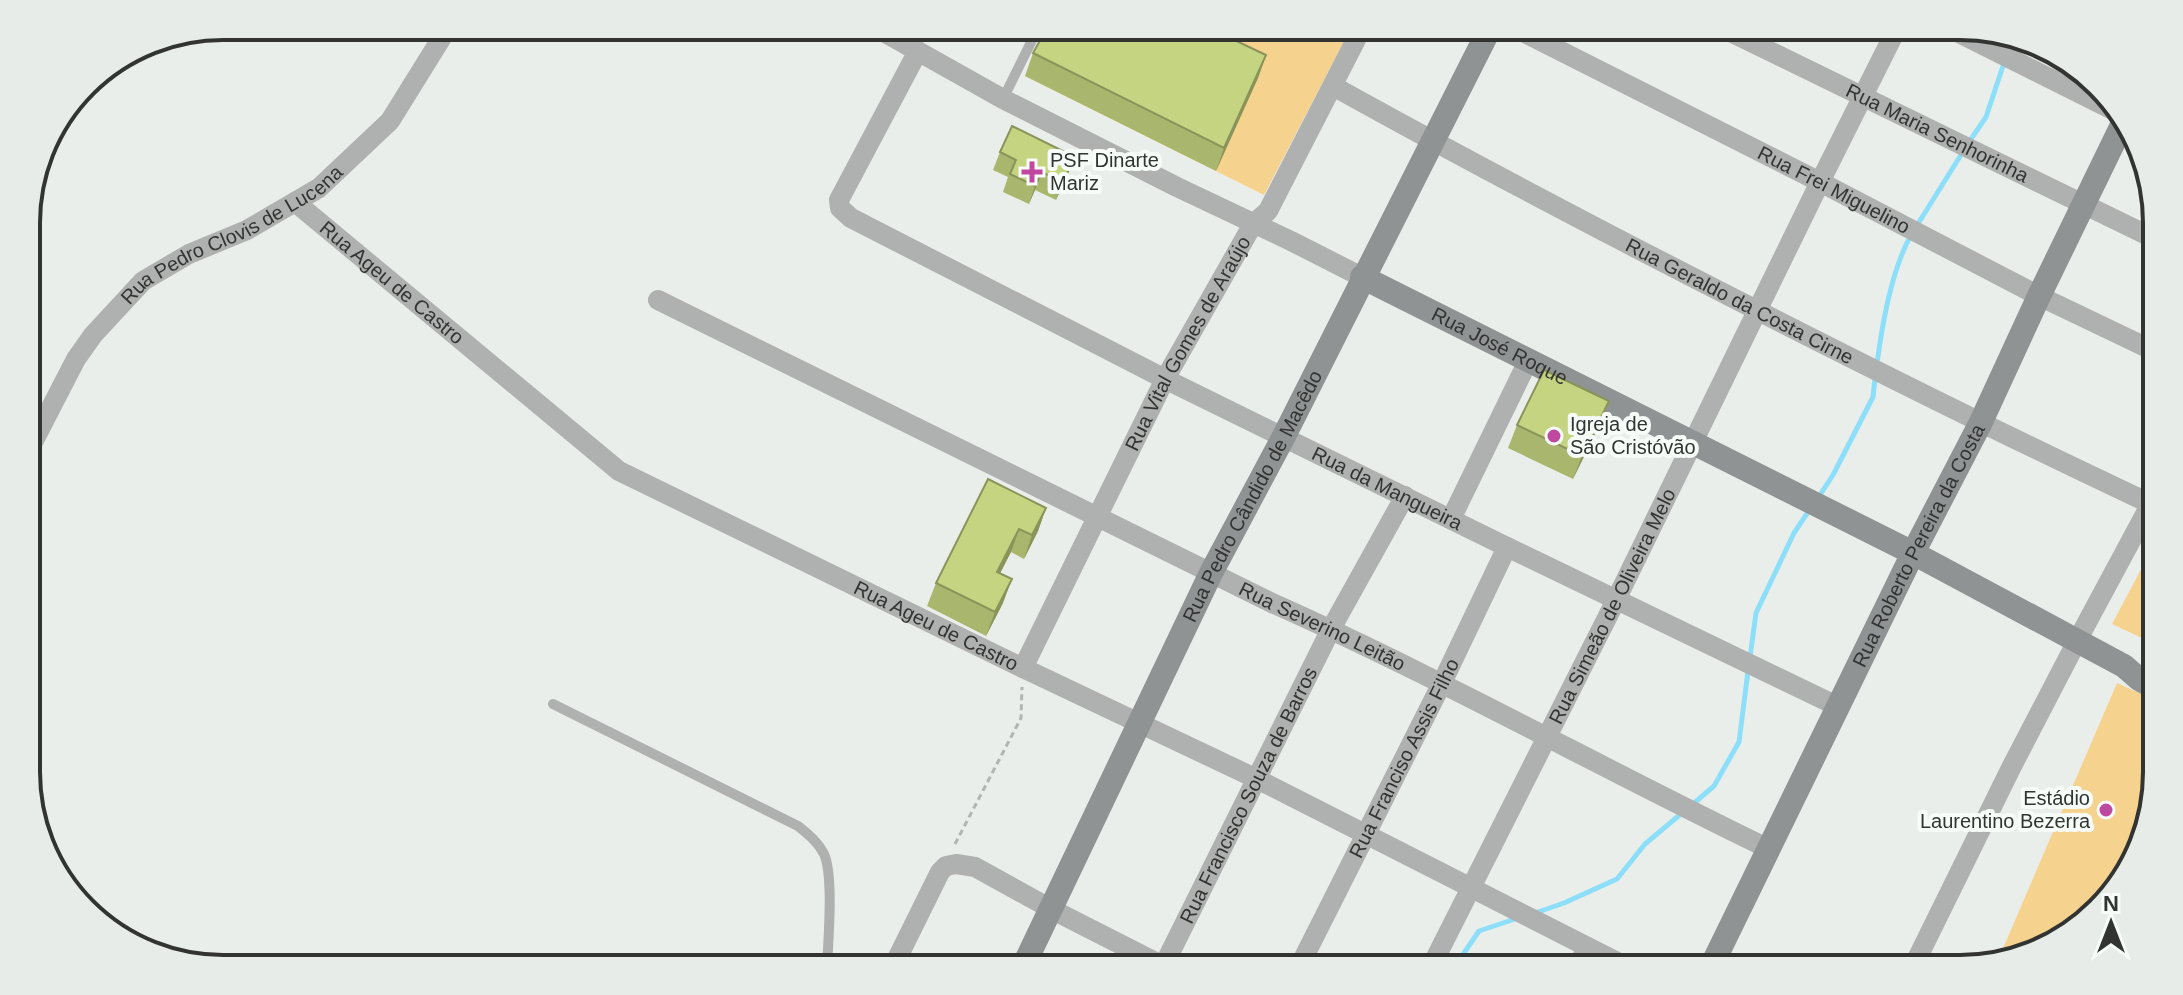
<svg xmlns="http://www.w3.org/2000/svg" width="2183" height="995" font-family="Helvetica,sans-serif">
	<style>
		.green { fill: #f6d28f }
		.lines { fill: none; stroke-linecap: round; stroke-linejoin: round }
		.stream { stroke: #8ddff9; stroke-width: 5 }
		.path { stroke: #b2b5b2; stroke-width: 3; stroke-dasharray: 6 4; stroke-linecap: butt }
		.lane { stroke: #aeb1b0; stroke-width: 10 }
		.street { stroke: #aeb1b0; stroke-width: 20 }
		.secondary { stroke: #909393; stroke-width: 24 }
		.wall { fill: #a9b66e }
		.shaded-wall { fill: #8a945a }
		.building { fill: #c5d480; stroke: #8a945a; stroke-width: 2 }
		.poi-dot { fill: #bf49a1; stroke: #f7fcf8; stroke-width: 3 }
		.labels { text-anchor: middle; stroke-width: 8; stroke-linejoin: round; paint-order: stroke }
		.street-label { font-size: 20px; fill: #323432; stroke: #f7fcf8 }
		.poi-label { font-size: 20px; fill: #323432; stroke: #f7fcf8; text-anchor: start }
		.rim { fill: none; stroke: #323432; stroke-width: 4 }
	</style>
	<rect width="100%" height="100%" fill="#eaeeeb"/>
	<path class="green" d="M1052,26H1352L1264,195L1025,76Z
		M2156,541L2157,645L2112,624Z
		M2117,683L2157,701V772L2142,848L2070,936L1998,960Z"/>
	<g class="lines">
		<path class="stream" d="M2008,51L2013,37
			M1969,142L1986,117L2005,60
			M1916,227L1964,150
			M1877,364C1882,325 1892,269 1911,235
			M1818,498L1833,475L1873,397L1875,378
			M1750,657L1756,613L1794,533L1810,509
			M1693,804L1714,786L1739,742L1748,671
			M1535,913L1564,903L1617,879L1645,844L1682,813
			M1453,969L1479,931L1518,918"/>
		<path class="path" d="M955,844L1021,718L1022,687"/>
		<path class="lane" d="M1003,99L1039,26
			M553,704L798,826C808,834 818,842 824,854C834,876 828,942 827,969"/>
		<g class="street">
			<path d="M873,26L1003,99L1177,187L1291,241L1362,277"/>
			<path id="s1" d="M1511,26L1820,182L2039,296L2156,352"/>
			<path id="s2" d="M1718,26L2155,239"/>
			<path d="M1945,26L2121,114"/>
			<path d="M907,45L916,26"/>
			<path id="s3" d="M918,51L839,200L840,208L851,218L1165,379L1507,547L1839,707"/>
			<path id="s4" d="M1333,86C1430,140 1528,192 1626,243C1800,333 1974,421 2151,504"/>
			<path id="s5" d="M295,202L619,471L1023,668L1257,779L1631,969"/>
			<path id="s6" d="M658,300L1272,603C1441,678 1603,769 1769,849"/>
			<path id="s7" d="M27,454L76,359L93,335L143,281L189,254L247,230L319,188L390,121L449,26"/>
			<path d="M1451,519L1528,361"/>
			<path id="s8" d="M1023,668L1165,379L1253,224L1268,211L1363,26"/>
			<path d="M892,969L940,872L946,866L956,864L975,867L1051,909L1169,969"/>
			<path id="s9" d="M1162,969L1331,629L1405,496"/>
			<path id="s10" d="M1298,969L1441,685L1507,547"/>
			<path id="s11" d="M1430,969L1617,598L1820,182L1898,26"/>
			<path d="M1577,969L1587,947"/>
			<path d="M1912,969L2011,768L2077,641L2156,494"/>
		</g>
		<g class="secondary">
			<path id="s12" d="M1362,277L1913,553L2124,666L2139,679L2157,689"/>
			<path id="s13" d="M1022,969L1211,573L1284,436L1491,26"/>
			<path id="s14" d="M1710,969L1913,553L1980,424L2039,296L2124,121"/>
		</g>
	</g>
	<path class="wall" d="M1033,53L1266,55L1258,78L1216,171L1025,76Z
		M1000,152L1075,157L1068,174L1056,200L1035,190L1029,204L1003,192L1008,177L993,170Z
		M1609,401L1600,424L1573,479L1508,448L1517,425Z
		M1046,508L1038,531L1024,559L1011,552L1000,573L1003,603L986,636L927,606L936,583Z"/>
	<path class="shaded-wall" d="M1266,55L1258,78L1216,171L1224,148Z
		M1075,157L1068,174L1056,200L1062,182Z
		M1042,172L1035,190L1029,204L1035,186Z
		M1609,401L1600,424L1573,479L1582,456Z
		M1046,508L1038,531L1024,559L1032,535Z
		M1019,529L1011,552L989,595L997,572Z
		M1012,579L1003,603L986,636L995,612Z"/>
	<path class="building" d="M1048,26H1205L1266,55L1224,148L1033,53Z
		M1012,126L1075,157L1062,182L1042,172L1035,186L1010,174L1016,160L1000,152Z
		M1544,370L1609,401L1582,456L1517,425Z
		M988,479L1046,508L1032,535L1019,529L997,572L1012,579L995,612L936,583Z"/>
	<g class="poi-dot">
		<path d="M1028 160h8v8h8v8h-8v8h-8v-8h-8v-8h8z"/>
		<circle cx="1554" cy="436" r="8"/>
		<circle cx="2106" cy="810" r="8"/>
	</g>
	<g class="labels">
		<g class="street-label">
			<text dy="7" stroke="none"><textPath href="#s2" startOffset="244">Rua Maria Senhorinha</textPath></text>
			<text dy="7" stroke="none"><textPath href="#s1" startOffset="362">Rua Frei Miguelino</textPath></text>
			<text dy="7" stroke="none"><textPath href="#s7" startOffset="310">Rua Pedro Clovis de Lucena</textPath></text>
			<text dy="7" stroke="none"><textPath href="#s5" startOffset="126">Rua Ageu de Castro</textPath></text>
			<text dy="7" stroke="none"><textPath href="#s4" startOffset="460">Rua Geraldo da Costa Cirne</textPath></text>
			<text dy="7" stroke="none"><textPath href="#s8" startOffset="364">Rua Vital Gomes de Araújo</textPath></text>
			<text dy="7" stroke="none"><textPath href="#s12" startOffset="154">Rua José Roque</textPath></text>
			<text dy="7" stroke="none"><textPath href="#s3" startOffset="792">Rua da Mangueira</textPath></text>
			<text dy="7" stroke="none"><textPath href="#s13" startOffset="526">Rua Pedro Cândido de Macêdo</textPath></text>
			<text dy="7" stroke="none"><textPath href="#s14" startOffset="472">Rua Roberto Pereira da Costa</textPath></text>
			<text dy="7" stroke="none"><textPath href="#s11" startOffset="406">Rua Simeão de Oliveira Melo</textPath></text>
			<text dy="7" stroke="none"><textPath href="#s5" startOffset="774">Rua Ageu de Castro</textPath></text>
			<text dy="7" stroke="none"><textPath href="#s6" startOffset="740">Rua Severino Leitão</textPath></text>
			<text dy="7" stroke="none"><textPath href="#s10" startOffset="236">Rua Franciso Assis Filho</textPath></text>
			<text dy="7" stroke="none"><textPath href="#s9" startOffset="194">Rua Francisco Souza de Barros</textPath></text>
		</g>
		<g class="poi-label">
			<text x="1050" y="167">PSF Dinarte<tspan x="1050" dy="23">Mariz</tspan></text>
			<text x="1570" y="431">Igreja de<tspan x="1570" dy="23">São Cristóvão</tspan></text>
			<text x="2090" y="805" text-anchor="end">Estádio<tspan x="2090" dy="23">Laurentino Bezerra</tspan></text>
		</g>
	</g>
	<path d="M0 0H2183V995H0ZM223 40H1960A183 183 0 0 1 2143 223V772A183 183 0 0 1 1960 955H223A183 183 0 0 1 40 772V223A183 183 0 0 1 223 40Z" fill="#e7ece8" fill-rule="evenodd"/>
	<path class="rim" d="M223 40H1960A183 183 0 0 1 2143 223V772A183 183 0 0 1 1960 955H223A183 183 0 0 1 40 772V223A183 183 0 0 1 223 40Z"/>
	<g transform="translate(2111 923)" stroke="#f7fcf8" stroke-width="6" paint-order="stroke">
	<path d="M0-6L14 30L0 20L-14 30Z" fill="#323432"/>
	<text y="-12" font-size="22" font-weight="bold" text-anchor="middle" fill="#323432">N</text>
	</g>
</svg>
